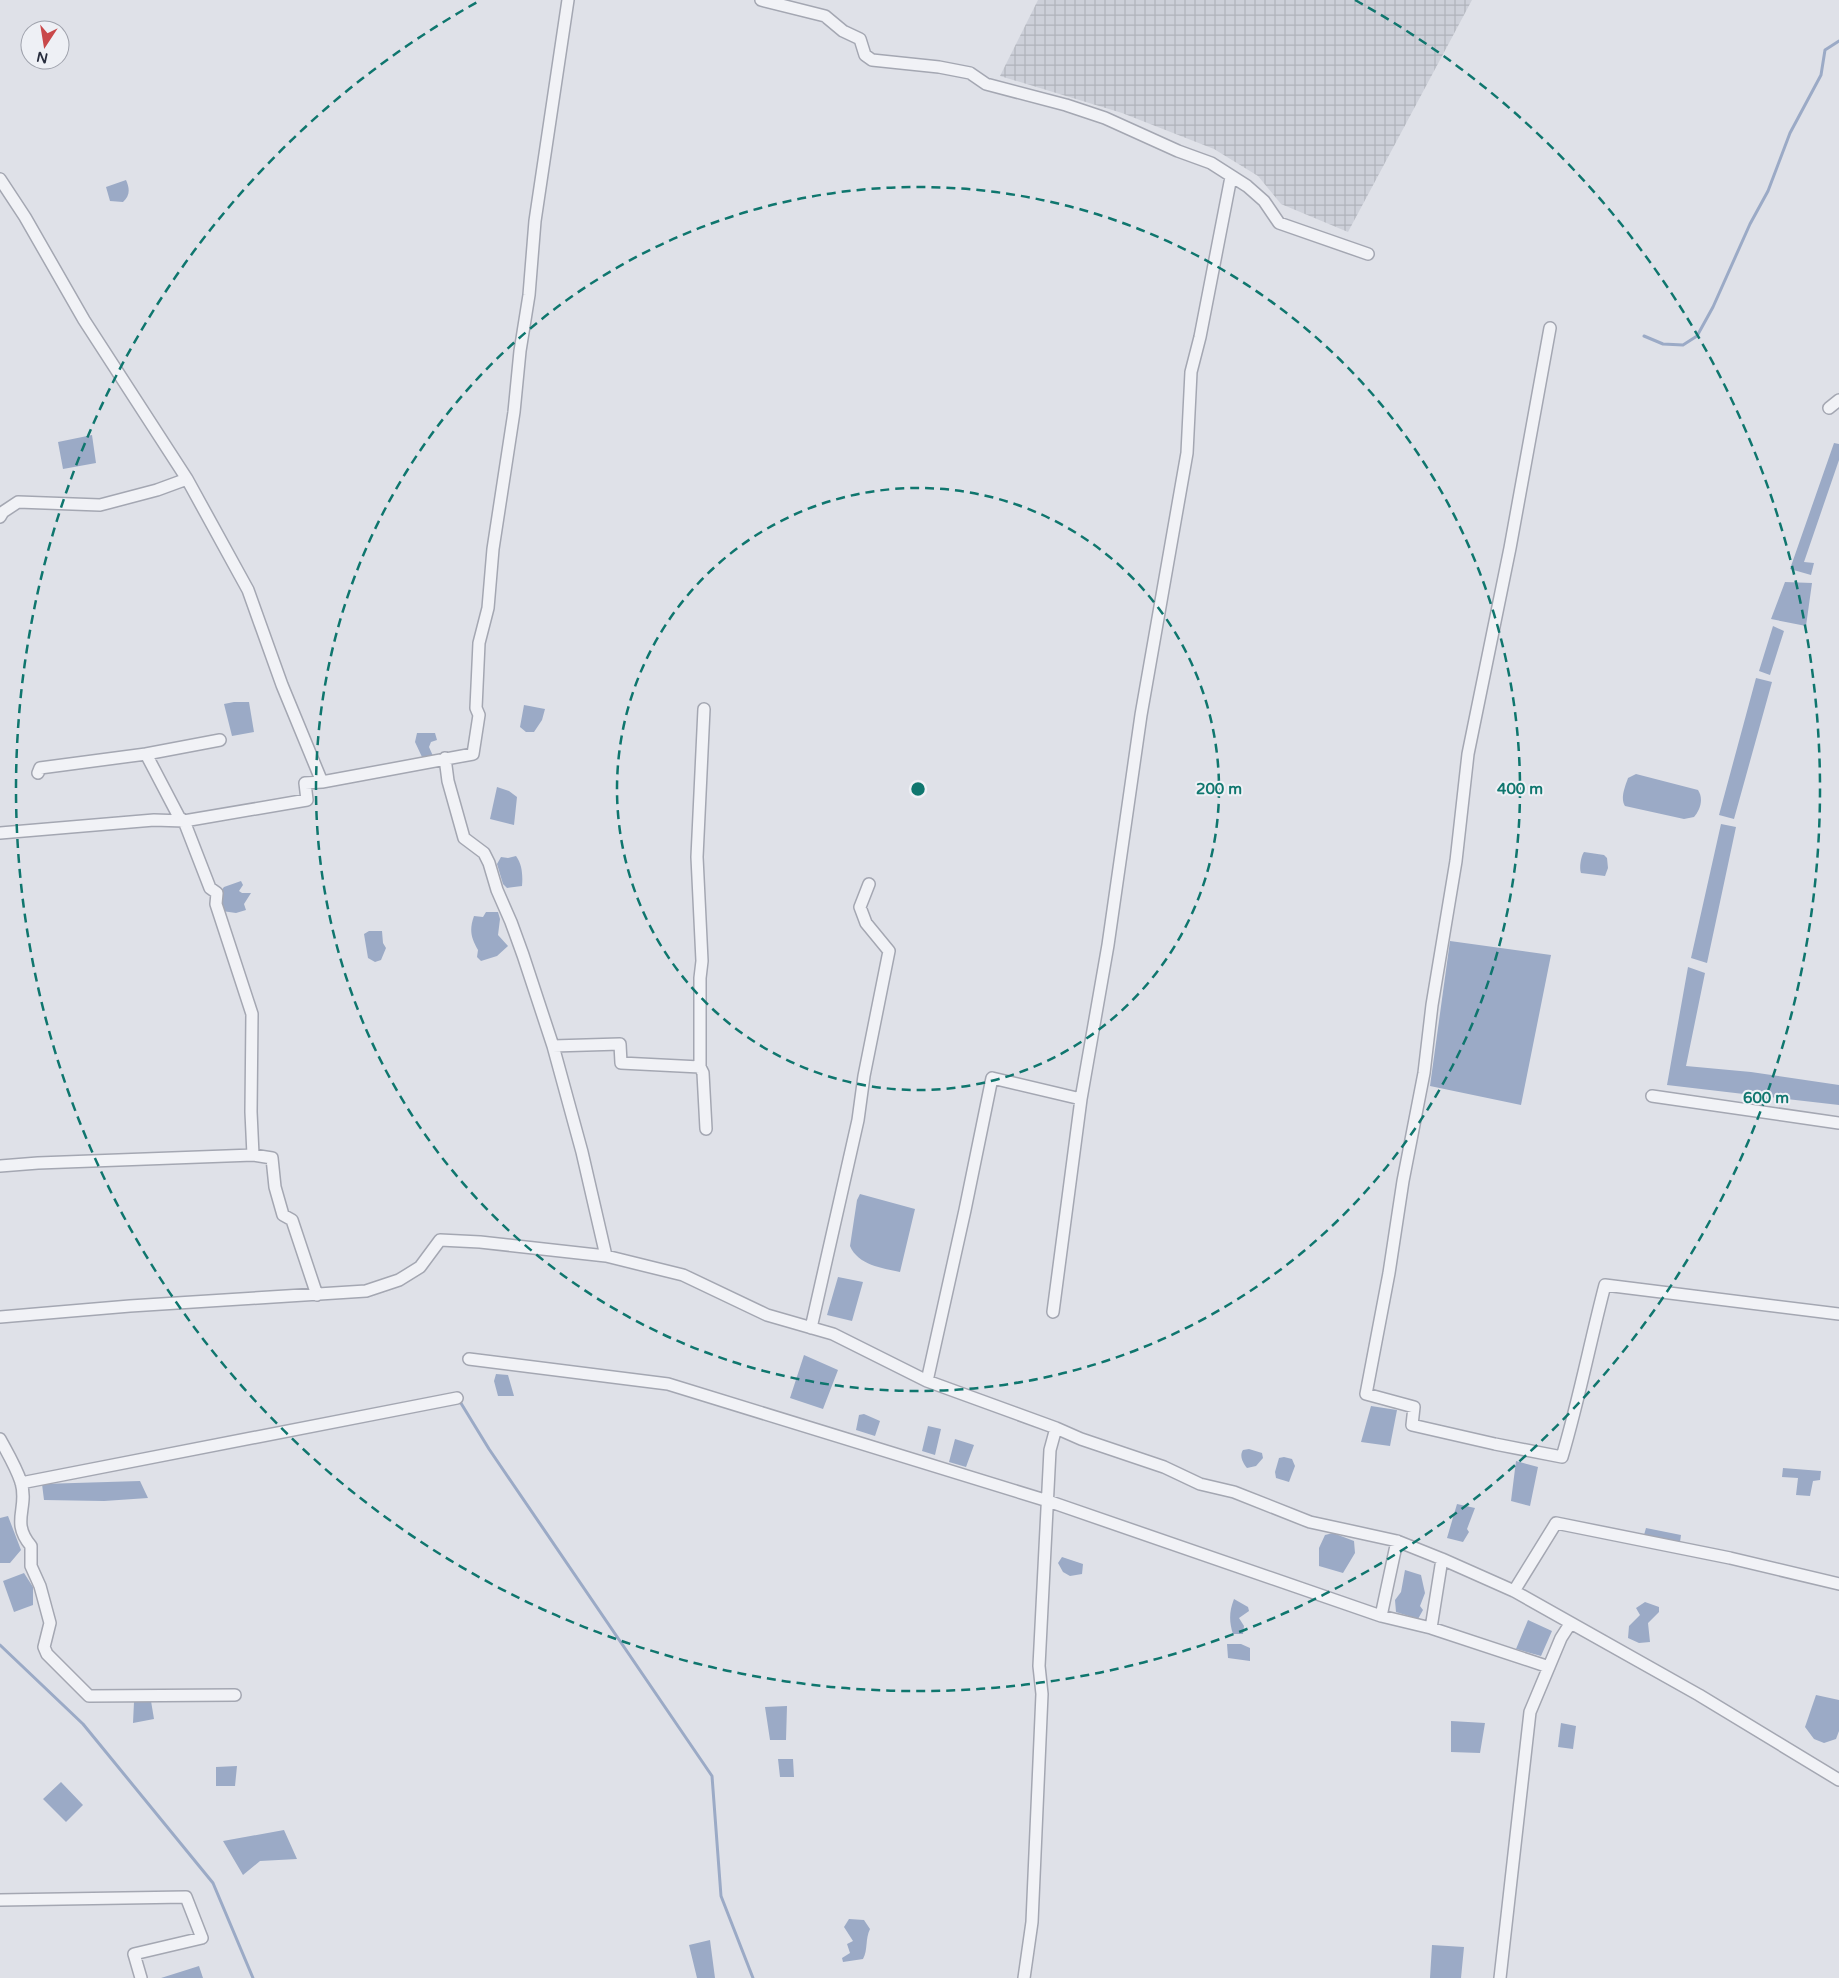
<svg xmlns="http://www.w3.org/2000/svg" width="1839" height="1978" font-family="'Varela Round',sans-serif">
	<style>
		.industrial { fill: url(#industrial-grid) }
		.water { fill: #9baac6 }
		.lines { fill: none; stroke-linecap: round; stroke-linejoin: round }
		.stream { stroke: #9baac6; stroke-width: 3 }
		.minor-casing { stroke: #a4a7b2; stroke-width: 14 }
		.minor { stroke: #f1f2f6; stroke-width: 11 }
		.ring { fill: none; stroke: #0f766e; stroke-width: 2.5; stroke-dasharray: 9 6 }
		.centre { fill: #0f766e; stroke: #eef0f5; stroke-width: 2.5 }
		.ring-label { font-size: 15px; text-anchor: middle; font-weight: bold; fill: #0f766e; stroke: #eef0f5; stroke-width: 4; stroke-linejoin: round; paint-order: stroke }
	</style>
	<defs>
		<pattern id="industrial-grid" width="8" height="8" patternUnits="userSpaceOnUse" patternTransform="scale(1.25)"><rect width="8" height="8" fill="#cdd0d9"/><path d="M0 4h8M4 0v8" fill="none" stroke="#b0b3bb"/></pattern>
	</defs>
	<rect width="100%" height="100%" fill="#dfe1e8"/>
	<path class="industrial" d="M1038,0H1472L1348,232L1281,204L1258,176L1214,149L1122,113L1000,76Z"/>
	<path class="water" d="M126,180C130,189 130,196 123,202L110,201L106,187Z
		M92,435L96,463L63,469L58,442Z
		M1834,443L1839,444V460L1804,562L1814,563L1811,575L1790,569Z
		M1785,582L1812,583L1806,626L1771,619Z
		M1773,626L1784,631L1770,675L1759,671Z
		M1756,678L1772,682L1734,819L1719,815Z
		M234,702H249L254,732L232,736L224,704Z
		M524,705L545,709L542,720L534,732H526L520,727Z
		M417,733H435L437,740L431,742L429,747L433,756L422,757L415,742Z
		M1636,774L1698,790C1704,799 1700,810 1694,817L1684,819L1625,806C1620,798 1625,787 1628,778Z
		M497,787L509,791L517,797L514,825L490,819Z
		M1721,824L1736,827L1707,963L1691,958Z
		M1584,852L1604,855L1607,858L1608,868L1605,876L1581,873C1579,868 1581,856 1584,852Z
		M516,856C522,864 523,875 522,886L507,888L503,884L497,864L501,857L508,858Z
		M241,881L243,885L239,891L242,893H251L244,904L246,910L236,913L222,911L220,892L224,887Z
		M486,912H498L500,919L498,935L508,946L497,956L481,961L477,957L478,950C471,938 469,930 474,916L483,917Z
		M369,931H382L383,943L386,948L381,960L375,962L368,958L364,934Z
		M1450,941L1551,955L1521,1105L1430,1086Z
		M1688,967L1705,973L1686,1066L1751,1072L1839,1085V1105L1667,1085Z
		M860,1194L915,1209L900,1272C882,1268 858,1265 850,1246L857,1200Z
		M838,1277L863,1282L852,1321L827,1315Z
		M804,1355L838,1370L823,1409L790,1398Z
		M496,1374L508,1375L514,1396H498L494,1381Z
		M1371,1406L1397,1410L1390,1446L1361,1442Z
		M864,1414L880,1421L875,1436L856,1430L859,1415Z
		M928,1426L941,1429L935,1455L922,1451Z
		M955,1439L974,1445L966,1467L949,1462Z
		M1249,1449L1262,1453L1263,1458L1256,1466L1247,1468C1243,1463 1239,1456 1243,1450Z
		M1284,1457L1292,1459L1295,1466L1289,1482L1276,1478L1275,1472L1279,1458Z
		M1516,1461L1538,1467L1530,1506L1511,1501Z
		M1783,1468L1821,1471L1820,1480L1813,1481L1810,1496L1796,1495L1798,1478L1782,1477Z
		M140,1481L148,1498L104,1501L44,1500L42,1484Z
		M1457,1504L1475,1508L1467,1529L1469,1532L1463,1542L1447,1538Z
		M8,1516L21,1550L10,1563H0V1518Z
		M1646,1528L1681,1535L1680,1542L1644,1535Z
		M1333,1533L1354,1541L1355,1553L1343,1573L1319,1566V1548L1325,1535Z
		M1062,1557L1083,1564L1082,1574L1070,1576L1063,1572L1058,1563Z
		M1405,1570L1421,1575L1425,1593L1420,1606L1423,1610L1418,1619L1396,1612L1395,1600L1401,1592Z
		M24,1573L33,1587V1605L14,1612L3,1581Z
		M1234,1599L1248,1607L1249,1611L1239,1618L1244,1626L1243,1634H1233C1229,1621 1229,1612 1234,1599Z
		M1645,1602L1659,1607V1612L1648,1623L1650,1642L1639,1643L1628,1638L1629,1626L1640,1615L1636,1608Z
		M1528,1620L1552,1631L1541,1656L1516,1649Z
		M1227,1644H1241L1250,1648V1661L1228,1658Z
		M1816,1695L1839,1700V1731L1836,1739L1824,1743L1814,1739L1805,1727Z
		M151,1701L154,1719L133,1723L134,1702Z
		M787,1706L786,1740H770L765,1707Z
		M1451,1721L1485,1723L1480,1753L1451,1752Z
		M1561,1723L1576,1726L1573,1749L1558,1747Z
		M778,1759H793L794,1777H780Z
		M237,1766L235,1786H216V1767Z
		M61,1782L83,1805L66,1822L43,1799Z
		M284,1830L297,1859L260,1861L243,1875L223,1841Z
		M849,1919L864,1920L870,1929C865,1939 868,1950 863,1959L843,1962L842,1958L850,1953L847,1944L853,1941L844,1927Z
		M710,1940L715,1978H697L689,1945Z
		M1432,1945L1464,1947L1461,1978H1430Z
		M199,1966L203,1978H161Z"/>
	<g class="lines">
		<path class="stream" d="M1644,336L1663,344L1683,345L1697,336L1713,307L1750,224L1768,191L1790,133L1821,75L1825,50L1839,41
			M459,1400L489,1449L712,1776L721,1896L753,1978
			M0,1645L83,1724L213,1883L253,1978"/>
		<g class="minor-casing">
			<path id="minor" d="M761,0L825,16L843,31L860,39L865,55L872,60L939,67L970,73L986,84L1066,105L1105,118L1178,151L1211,163L1247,186L1264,201L1279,223L1368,254
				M0,179L25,217L84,320L187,479L248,590L282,685L322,782
				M1550,328L1510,548L1468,754L1456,861L1432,1005L1424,1073L1403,1181L1389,1273L1366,1394L1414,1407L1412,1425L1495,1444L1562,1457C1579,1400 1590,1342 1605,1285L1839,1314
				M1829,408L1839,400
				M0,517L3,512L18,502L100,505L157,490L187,479
				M704,709L697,857L702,961L700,978V1067L703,1073L706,1129
				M220,740L146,754L179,817L184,821L210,888L217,893L216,904L252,1014L251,1112L253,1155
				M445,758L448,781L464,838L484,853L489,863L497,890L511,922L523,955L553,1046L582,1152L606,1256
				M38,773L40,768L146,754
				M0,833L154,820L184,821L307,800L305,783L322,782L473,754L479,715L476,708L479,643L488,608L493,549L514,412L520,351L529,295L535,221L568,0
				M553,1046L620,1044L621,1063L700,1067
				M1652,1096L1839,1123
				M0,1166L38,1163L253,1155L272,1158L275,1187L283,1215L292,1220L317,1295
				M1053,1312L1081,1099
				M0,1317L130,1306L366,1291L399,1280L420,1267L440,1240L480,1242L606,1256L683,1275L767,1315L833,1334L927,1381L1056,1428L1081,1439L1164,1467L1200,1484L1234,1492L1310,1522L1397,1541L1442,1559L1514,1591L1699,1695L1839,1780
				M811,1328L858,1120L864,1076L889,951L866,923L860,907L869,884
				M469,1359L668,1384L1048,1501L1381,1616L1431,1628L1549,1667
				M927,1381L965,1210L992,1078L1081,1099L1108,945L1141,715L1187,453L1191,372L1200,337L1231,177
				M0,1439C7,1452 16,1467 21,1482C29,1509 10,1521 31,1546V1566L40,1586L50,1623L44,1647L47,1654L89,1696L235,1695
				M21,1483L457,1398
				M1514,1591L1556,1523L1730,1558L1839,1584
				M1381,1616L1397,1541
				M1431,1628L1442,1559
				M0,1900L186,1897L202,1938L134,1954L141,1978
				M1024,1978L1032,1922L1042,1694L1039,1666L1050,1450L1056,1428
				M1500,1978L1530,1712L1561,1638L1570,1624"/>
		</g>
		<use href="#minor" class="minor"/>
	</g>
	<g class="ring">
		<circle cx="918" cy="789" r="301"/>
		<circle cx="918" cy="789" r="602"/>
		<path d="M1355 0A902 902 0 1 1 481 0"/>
	</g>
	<circle cx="918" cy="789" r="8" class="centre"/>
	<g class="ring-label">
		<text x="1219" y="794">200 m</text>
		<text x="1520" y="794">400 m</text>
		<text x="1766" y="1103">600 m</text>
	</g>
	<g transform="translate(45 45) rotate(192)"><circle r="24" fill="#eef0f5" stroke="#9fa2ac"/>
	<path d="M0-4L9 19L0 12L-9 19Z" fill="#c9484a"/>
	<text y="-8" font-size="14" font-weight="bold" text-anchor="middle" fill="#282d3e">N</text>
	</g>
</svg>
